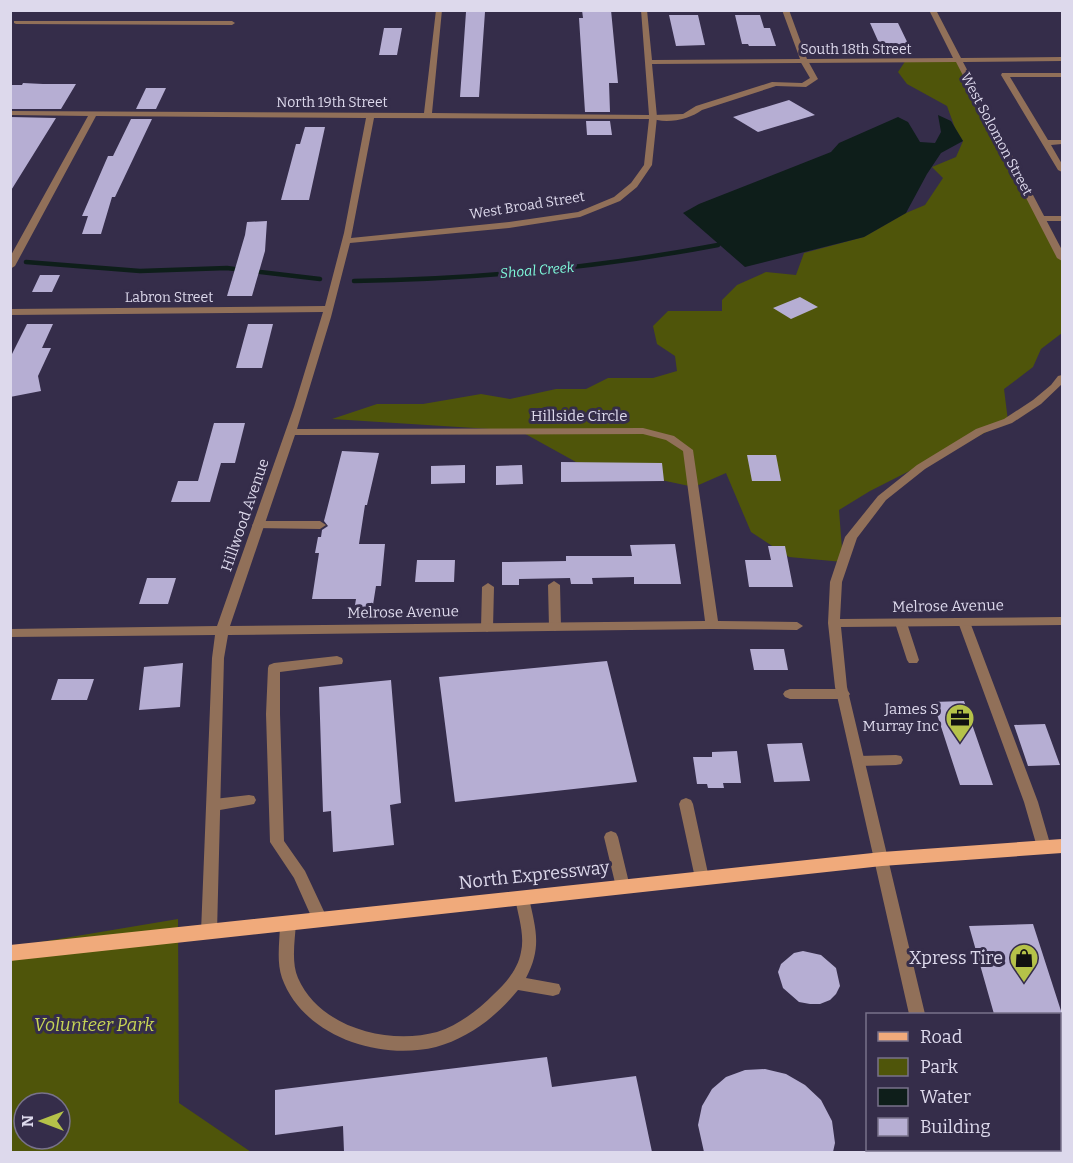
<svg xmlns="http://www.w3.org/2000/svg" width="1073" height="1163" font-family="Bitter,serif">
	<style>
		.green { fill: #4f550a; fill-rule: evenodd }
		.water { fill: #0e1e1a }
		.lines { fill: none; stroke-linecap: round; stroke-linejoin: round }
		.stream { stroke: #0e1e1a; stroke-width: 4.5 }
		.building { fill: #b6aed3 }
		.service { fill: #917059; fill-rule: evenodd }
		.minor { fill: #917059; fill-rule: evenodd }
		.primary { fill: #f0aa7b; fill-rule: evenodd }
		.labels { text-anchor: middle; stroke-width: 6; stroke-linejoin: round; paint-order: stroke }
		.far-street-label { font-size: 14px; fill: #ddd9ec; stroke: #352d4a }
		.far-water-label { font-size: 14px; font-style: italic; fill: #7ffbdc; stroke: #352d4a }
		.street-label { font-size: 15px; fill: #ddd9ec; stroke: #352d4a }
		.poi-label { font-size: 15px; fill: #ddd9ec; stroke: #352d4a; text-anchor: end }
		.near-street-label { font-size: 18px; fill: #ddd9ec; stroke: #352d4a }
		.near-poi-label { font-size: 18px; fill: #ddd9ec; stroke: #352d4a; text-anchor: end }
		.near-park-label { font-size: 18px; font-style: italic; fill: #c6d455; stroke: #352d4a }
	</style>
	<rect width="100%" height="100%" fill="#352d4a"/>
	<path class="green" d="M906,60H958L1062,258V333L1041,349L1033,367L1004,389L1008,421L870,491L839,510L843,562L789,557L751,532L726,473L694,487L576,462L520,431L332,419L377,404H423L481,394L510,399L556,389H586L608,378H653L677,371L675,356L657,344L653,326L668,311H722V300L737,285L766,272L796,275L804,253L864,237L906,213L925,205L943,178L932,167L956,157L963,141L955,128L947,106L907,84L898,72Z
		M178,919L179,1103L251,1152H11V947ZM24,1103H60V1139H24Z"/>
	<path class="water" d="M938,115L951,121L963,141L941,153L927,174L906,213L864,237L745,267L683,213L699,204L831,152L839,143L898,117L908,122L920,142L935,143L941,132Z"/>
	<g class="lines">
		<path class="stream" d="M26,262L140,271L227,268L242,270
			M252,271L320,279
			M354,281C477,279 597,268 718,245"/>
	</g>
	<path class="building" d="M582,10H611L618,83H609L610,112H585L579,18H583Z
		M466,12H485L479,97H460Z
		M669,15H698L705,45L676,46Z
		M735,15H760L764,28H770L776,46H749L748,44H742Z
		M870,23H898L912,52H883Z
		M384,28H402L397,55H379Z
		M23,83L43,84H76L61,109H10V85H22Z
		M146,88H166L156,109H136Z
		M789,100L815,115L758,132L733,117Z
		M10,117L56,118L10,192Z
		M131,119H152L115,197H112L101,234H82L88,216H82L108,156H113Z
		M586,121H610L612,135H587Z
		M305,127H325L309,200H281L296,144H300Z
		M267,221L265,251L252,296H227L245,235L247,222Z
		M40,275H60L52,292H32Z
		M800,297L818,307L791,319L773,308Z
		M27,324H53L42,348H51L38,376L41,391L10,397V358Z
		M248,324H273L262,368H236Z
		M214,423H245L235,463H221L210,502H171L178,481H198Z
		M342,451L379,453L367,505H365L359,544H385L381,586H376L372,611H354L356,599H312L319,553H315L318,537H321L322,530L328,526L324,521Z
		M747,455H776L781,481H752Z
		M561,462L662,463L664,481L561,482Z
		M465,465V483L431,484V466Z
		M522,465L523,484L496,485V466Z
		M675,544L681,584H634V577L592,578L593,584H571L570,578L519,579V585H502V562L566,561V556H632L630,545Z
		M768,546H785L793,587H749L745,560H771Z
		M417,560H455L454,582H415Z
		M147,578H176L168,604H139Z
		M750,649H784L788,670H754Z
		M607,661L637,782L455,802L439,677Z
		M183,663L180,707L139,710L144,667Z
		M58,679H94L87,700H51Z
		M391,680L401,803L390,805L394,845L333,852L331,811L323,812L319,687Z
		M964,701L993,785H960L933,702Z
		M1045,724L1060,765L1028,766L1014,725Z
		M802,743L810,781L774,782L767,744Z
		M737,751L741,783H723L724,788H708L707,784H697L693,757H712V752Z
		M1033,924L1062,1014H994L969,926Z
		M803,951L821,955L836,968L840,986L836,994L830,1000L820,1004H810L799,1002L783,988L778,972L781,964L794,953Z
		M547,1057L552,1087L636,1076L652,1152H344L343,1126L275,1135V1090Z
		M765,1069L786,1074L805,1085L821,1100L832,1121L835,1143L833,1152H704L698,1125L702,1106L712,1089L726,1077L745,1070Z"/>
	<g class="lines">
		<path class="service" d="M801,59H807L818,79L806,87L776,86L702,110C689,120 663,125 649,117L653,115L683,114L696,106L772,82L802,83L810,78L800,61Z
			M1002,73H1062V77H1010L1048,140H1062V144L1051,145L1062,164V172L1058,170L1001,75Z
			M1042,216H1062V221H1039V217Z
			M258,521H320L326,525L320,529L254,528L252,525Z
			M554,581L560,585L561,627L555,631L549,627L548,585Z
			M488,583L494,587L493,628L487,632L481,628L482,587Z
			M964,618L970,622L1038,802L1051,847L1049,851L1044,853L1039,851L1037,847L1024,802L958,622Z
			M901,619L907,623L919,660L917,663H909L907,660L895,623Z
			M337,656L342,658L343,661L342,664L280,672V714L284,841L305,871L328,920L325,925L320,926L315,925L294,878L270,842L266,714L268,668L269,665L274,663Z
			M790,689H843L848,691L850,694L848,697L843,699H790L785,697L783,694L785,691Z
			M896,755L901,756L903,760L901,764L896,765L859,766L854,765L852,761L854,757L859,756Z
			M249,795L254,796L256,800L254,804L249,805L214,811L209,809L207,805L209,801L214,799Z
			M686,798L691,800L693,804L709,878L707,882L702,884L697,882L695,878L679,804L681,800Z
			M611,831L616,833L618,837L630,887L628,891L623,893L618,891L616,887L604,837L606,833Z
			M522,892L527,894L529,898C536,930 542,947 526,978L559,984L561,989L559,994L553,996L518,990C497,1016 469,1038 436,1047C379,1061 303,1036 282,978C276,961 280,940 280,923L283,918L288,917L293,918L296,923C295,940 291,962 298,978C320,1028 388,1045 437,1032C459,1025 478,1010 494,994C506,983 518,969 521,952C525,935 518,915 515,898L517,894Z"/>
		<path class="minor" d="M436,10H442L432,113L649,115L641,10H647L652,60L800,59L782,10H789L807,59L953,58L929,10H936L961,58L1062,57V61L963,62L1062,250V261L1057,258L956,62L652,64L657,117L652,165L637,187L620,201L580,217L509,228L350,243L331,317L297,429L643,428L674,436L693,450L718,621L797,622L803,626L797,630L712,629L228,635L224,658L217,932L214,937L209,938L204,937L201,932L212,658L215,635L10,637V629L217,626L294,407L323,312L10,315V309L325,306L344,233L366,118L96,116L15,266L10,269V257L88,116L10,115V111L424,113ZM374,118L649,119L644,165L631,183L614,197L578,212L509,222L351,238ZM643,434L666,440L683,451L705,621L230,626L295,435Z
			M14,21H232L235,23L232,25L16,24L14,23Z
			M1062,375V384L1041,404L1012,423L984,433L925,469L886,500L857,538L842,582L840,619L1062,617V625L841,627L847,687L925,1014H909L835,687L828,623L830,582L845,537L878,496L917,465L976,429L1004,419L1033,400L1051,385L1058,376Z
			M938,1150H955L956,1152H939Z"/>
		<path class="primary" d="M1062,839V853L882,866L10,961V945L882,852Z"/>
	</g>
	<defs>
		<g id="office-pin" transform="scale(1.5)"><path d="M0 17L-7.5 6A9.5 9.5 0 1 1 7.5 6Z" fill="#b5c249" stroke="#352d4a"/><path d="M-6-3h4V-5.5h4V-3h4V5H-6ZM-1-4.5V-3h2v-1.5ZM-6 0V1H6V0Z" fill="#111"/></g>
		<g id="shop-pin" transform="scale(1.5)"><path d="M0 17L-7.5 6A9.5 9.5 0 1 1 7.5 6Z" fill="#b5c249" stroke="#352d4a"/><path d="M-5-2.5h2.3a2.7 3.5 0 0 1 5.4 0H5L5.5 6h-11ZM-1.5-2.5h3a1.5 2.3 0 0 0-3 0Z" fill="#111"/></g>
	</defs>
	<g fill-rule="evenodd">
		<use href="#office-pin" x="960" y="718"/>
		<use href="#shop-pin" x="1024" y="958"/>
	</g>
	<g class="labels">
		<g class="far-street-label">
			<text x="856" y="54">South 18th Street</text>
			<text x="332" y="107">North 19th Street</text>
			<text transform="translate(997 134) rotate(62)" y="5">West Solomon Street</text>
			<text transform="translate(527 205) rotate(-9)" y="5">West Broad Street</text>
			<text x="169" y="302">Labron Street</text>
		</g>
		<g class="far-water-label">
			<text transform="translate(537 270) rotate(-5)" y="5">Shoal Creek</text>
		</g>
		<g class="street-label">
			<text x="579" y="421">Hillside Circle</text>
			<text transform="translate(245 515) rotate(-71)" y="5">Hillwood Avenue</text>
			<text transform="translate(948 606) rotate(-1)" y="5">Melrose Avenue</text>
			<text transform="translate(403 612) rotate(-1)" y="5">Melrose Avenue</text>
		</g>
		<g class="poi-label">
			<text x="939" y="714">James S<tspan x="939" dy="17">Murray Inc</tspan></text>
		</g>
		<g class="near-street-label">
			<text transform="translate(534 875) rotate(-6)" y="6">North Expressway</text>
		</g>
		<g class="near-poi-label">
			<text x="1003" y="964">Xpress Tire</text>
		</g>
		<g class="near-park-label">
			<text x="94" y="1031">Volunteer Park</text>
		</g>
	</g>
	<rect width="1073" height="1163" fill="none" stroke="#ddd9ec" stroke-width="24"/>
	<rect x="866" y="1013" width="195" height="138" fill="#352d4a" stroke="#78728b" stroke-width="1.5"/>
	<rect x="878" y="1032" width="30" height="9" fill="#f0aa7b" stroke="#78728b" stroke-width="1.5"/>
	<text x="920" y="1043" font-size="18" fill="#ddd9ec">Road</text>
	<rect x="878" y="1058" width="30" height="18" fill="#4f550a" stroke="#78728b" stroke-width="1.5"/>
	<text x="920" y="1073" font-size="18" fill="#ddd9ec">Park</text>
	<rect x="878" y="1088" width="30" height="18" fill="#0e1e1a" stroke="#78728b" stroke-width="1.5"/>
	<text x="920" y="1103" font-size="18" fill="#ddd9ec">Water</text>
	<rect x="878" y="1118" width="30" height="18" fill="#b6aed3" stroke="#78728b" stroke-width="1.5"/>
	<text x="920" y="1133" font-size="18" fill="#ddd9ec">Building</text>
	<g transform="translate(42 1121) rotate(270)"><circle r="28" fill="#352d4a" stroke="#78728b" stroke-width="1.5"/>
	<path d="M0-4.5L10 22L0 15L-10 22Z" fill="#b5c249"/>
	<text y="-9" font-size="16" font-weight="bold" text-anchor="middle" fill="#ddd9ec">N</text>
	</g>
</svg>
